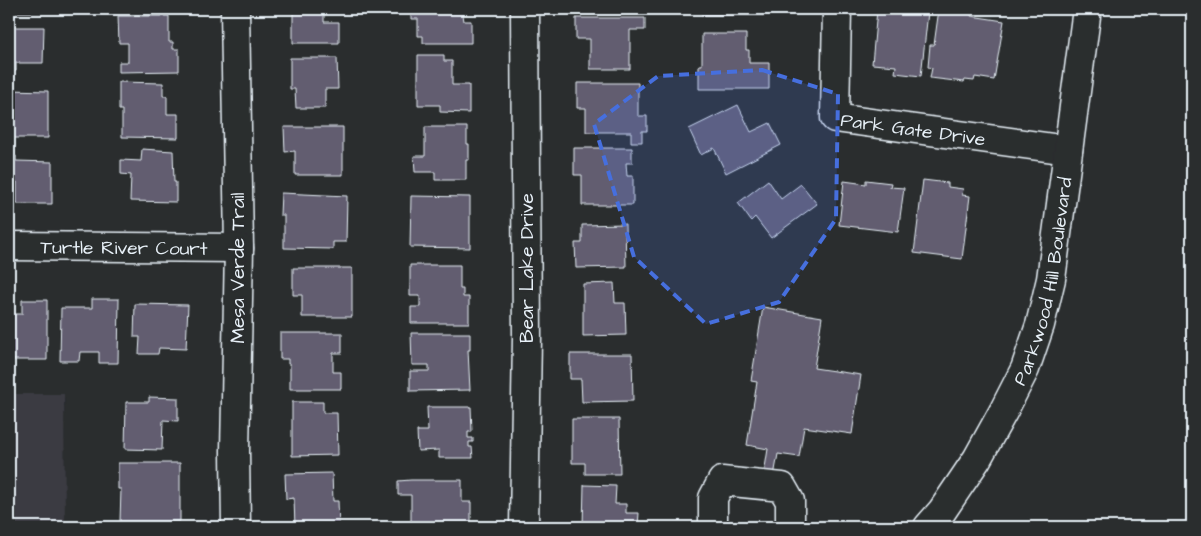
<svg xmlns="http://www.w3.org/2000/svg" width="1201" height="536" font-family="'Architects Daughter',sans-serif">
	<style>
		.built { fill: #3b3b42 }
		.building { fill: #625d6f; stroke: #e8f1f8 }
		.lines { fill: none; stroke-linecap: round; stroke-linejoin: round }
		.minor-casing { stroke: #e8f1f8; stroke-width: 31 }
		.minor { stroke: #2a2d2e; stroke-width: 28 }
		.marked { fill: #466fde; fill-opacity: 0.2; stroke: #466fde; stroke-width: 4; stroke-dasharray: 10 6; stroke-linejoin: round }
		.labels { text-anchor: middle; stroke-width: 5; stroke-linejoin: round; paint-order: stroke }
		.street-label { font-size: 19px; fill: #e8f1f8; stroke: #2a2d2e }
	</style>
	<rect width="100%" height="100%" fill="#2a2d2e"/>
	<filter id="ink" filterUnits="userSpaceOnUse"><feTurbulence type="fractalNoise" baseFrequency=".02" numOctaves="2"/><feDisplacementMap in="SourceGraphic" scale="10" xChannelSelector="R" yChannelSelector="G"/><feConvolveMatrix kernelMatrix="1 2 1 2 8 2 1 2 1" color-interpolation-filters="sRGB"/></filter>
	<g filter="url(#ink)">
		<path class="built" d="M9,394H64L65,527H9Z"/>
		<path class="building" d="M9,9H51V12H9Z
			M293,9H324V22H339V43H293Z
			M411,9H462L464,21H471V43H423V36H418V19H411Z
			M702,9H768V15H702Z
			M870,9H897L928,12L921,76L895,73L896,66L872,64L877,10Z
			M939,9H972L971,16L1004,21L994,80L975,77L974,81L965,80L964,82L930,78L932,68L928,67L930,45H934Z
			M118,16H169V42H173V49H179V71L119,72V62H128V43H119Z
			M576,18H645V30H630V69H590V39H576Z
			M9,27H44L43,63H16V71H9Z
			M702,34H746V50H749V63H769V89H699V65H702Z
			M418,55H444V61H452V85H469V113L440,112V105H418Z
			M290,58H337L338,89H325V108H296L295,89H290Z
			M119,82L163,83V96H167V114H178V138L122,137V110H119Z
			M577,83H638V116H647V131H642V142H631V132H586V108H577Z
			M9,90L48,91V138H9Z
			M738,105L751,132L770,123L781,145L726,173L714,148L701,155L689,129Z
			M284,127H343V175H295V151L285,152Z
			M425,127H467V144H469V160H466V180H435V172H415L414,156H425Z
			M574,148H632V163H626L627,176H633V205H582V175H574Z
			M142,149L173,151L174,182H176V202L130,201L131,175L121,174V160L141,161Z
			M9,156H16V161L52,162V204H17V182H9Z
			M768,180L781,199L801,184L817,204L771,238L755,217L751,221L738,203Z
			M866,180L891,183L890,187L904,188L898,232L839,225L844,181L866,184Z
			M923,180L948,183V187L963,189L962,195L970,196L962,259L914,253Z
			M281,193L347,196L346,242H333V249L284,248V215H280Z
			M411,196L470,197V248L410,247Z
			M625,224L626,267L576,268L575,243H582V225Z
			M410,265H460V289H463V297H469V323H411V307H420V296H410Z
			M293,268H352V317H302V295H293Z
			M614,283L615,303H625L626,335L583,336V284Z
			M92,299H119L118,363H99V352H80L79,361H60L61,308H92Z
			M22,300H47V360H9V310H13V314H22Z
			M135,304L188,305L186,349L159,348L158,354H139L140,337H134Z
			M763,307L822,317L814,368L861,375L852,434L804,427L799,457L778,454L774,476L764,474L768,449L747,445L757,382L751,381Z
			M280,333H342V353H333V372H341V389H290V364H288V359H280Z
			M411,333H470V350H468L470,390L410,391V371H429V365H412Z
			M570,354H632L633,401L582,402L581,379H570Z
			M149,397L178,398V421L163,420L162,450L125,449L126,402H149Z
			M292,402H323V413H337L338,455L292,456Z
			M427,407H471L472,432H468V438H473V442H469V447H472L473,458H439V450L418,451L417,431H428Z
			M572,419H619L620,474H585V463H572Z
			M118,463H180V521H120L121,489H118Z
			M332,473L333,501H338L339,527H295L294,498L286,499L285,474Z
			M411,480H462V502H471V527H411V495H398V481Z
			M584,485L616,486L615,504H626V513H639L638,527H583Z"/>
		<g class="lines">
			<g class="minor-casing">
				<g id="minor">
					<path d="M235,9L239,248L235,451L236,527"/>
					<path id="s1" d="M837,9L835,118L1068,150"/>
					<path id="s2" d="M9,246L239,248"/>
					<path d="M524,527L527,337L525,9"/>
					<path d="M713,527V498L722,481L782,487L790,501V527"/>
					<path id="s3" d="M928,527L942,511L977,459L1003,412L1025,369L1040,325L1051,279L1087,9"/>
				</g>
			</g>
			<use href="#minor" class="minor"/>
		</g>
	</g>
	<path class="marked" d="M762,70L838,94L836,219L779,302L706,324L634,257L594,124L658,76Z"/>
	<g class="labels">
		<g class="street-label">
			<text dy="7" stroke="none"><textPath href="#s1" startOffset="188">Park Gate Drive</textPath></text>
			<text dy="7" stroke="none"><textPath href="#s2" startOffset="115">Turtle River Court</textPath></text>
			<text transform="translate(237 268) rotate(-90)" y="7">Mesa Verde Trail</text>
			<text transform="translate(526 268) rotate(-90)" y="7">Bear Lake Drive</text>
			<text dy="7" stroke="none"><textPath href="#s3" startOffset="276">Parkwood Hill Boulevard</textPath></text>
		</g>
	</g>
	<rect width="1201" height="536" fill="none" stroke="#2a2d2e" stroke-width="30"/>
	<rect x="15" y="15" width="1171" height="506" fill="none" stroke="#e8f1f8" stroke-width="2" filter="url(#ink)"/>
</svg>
